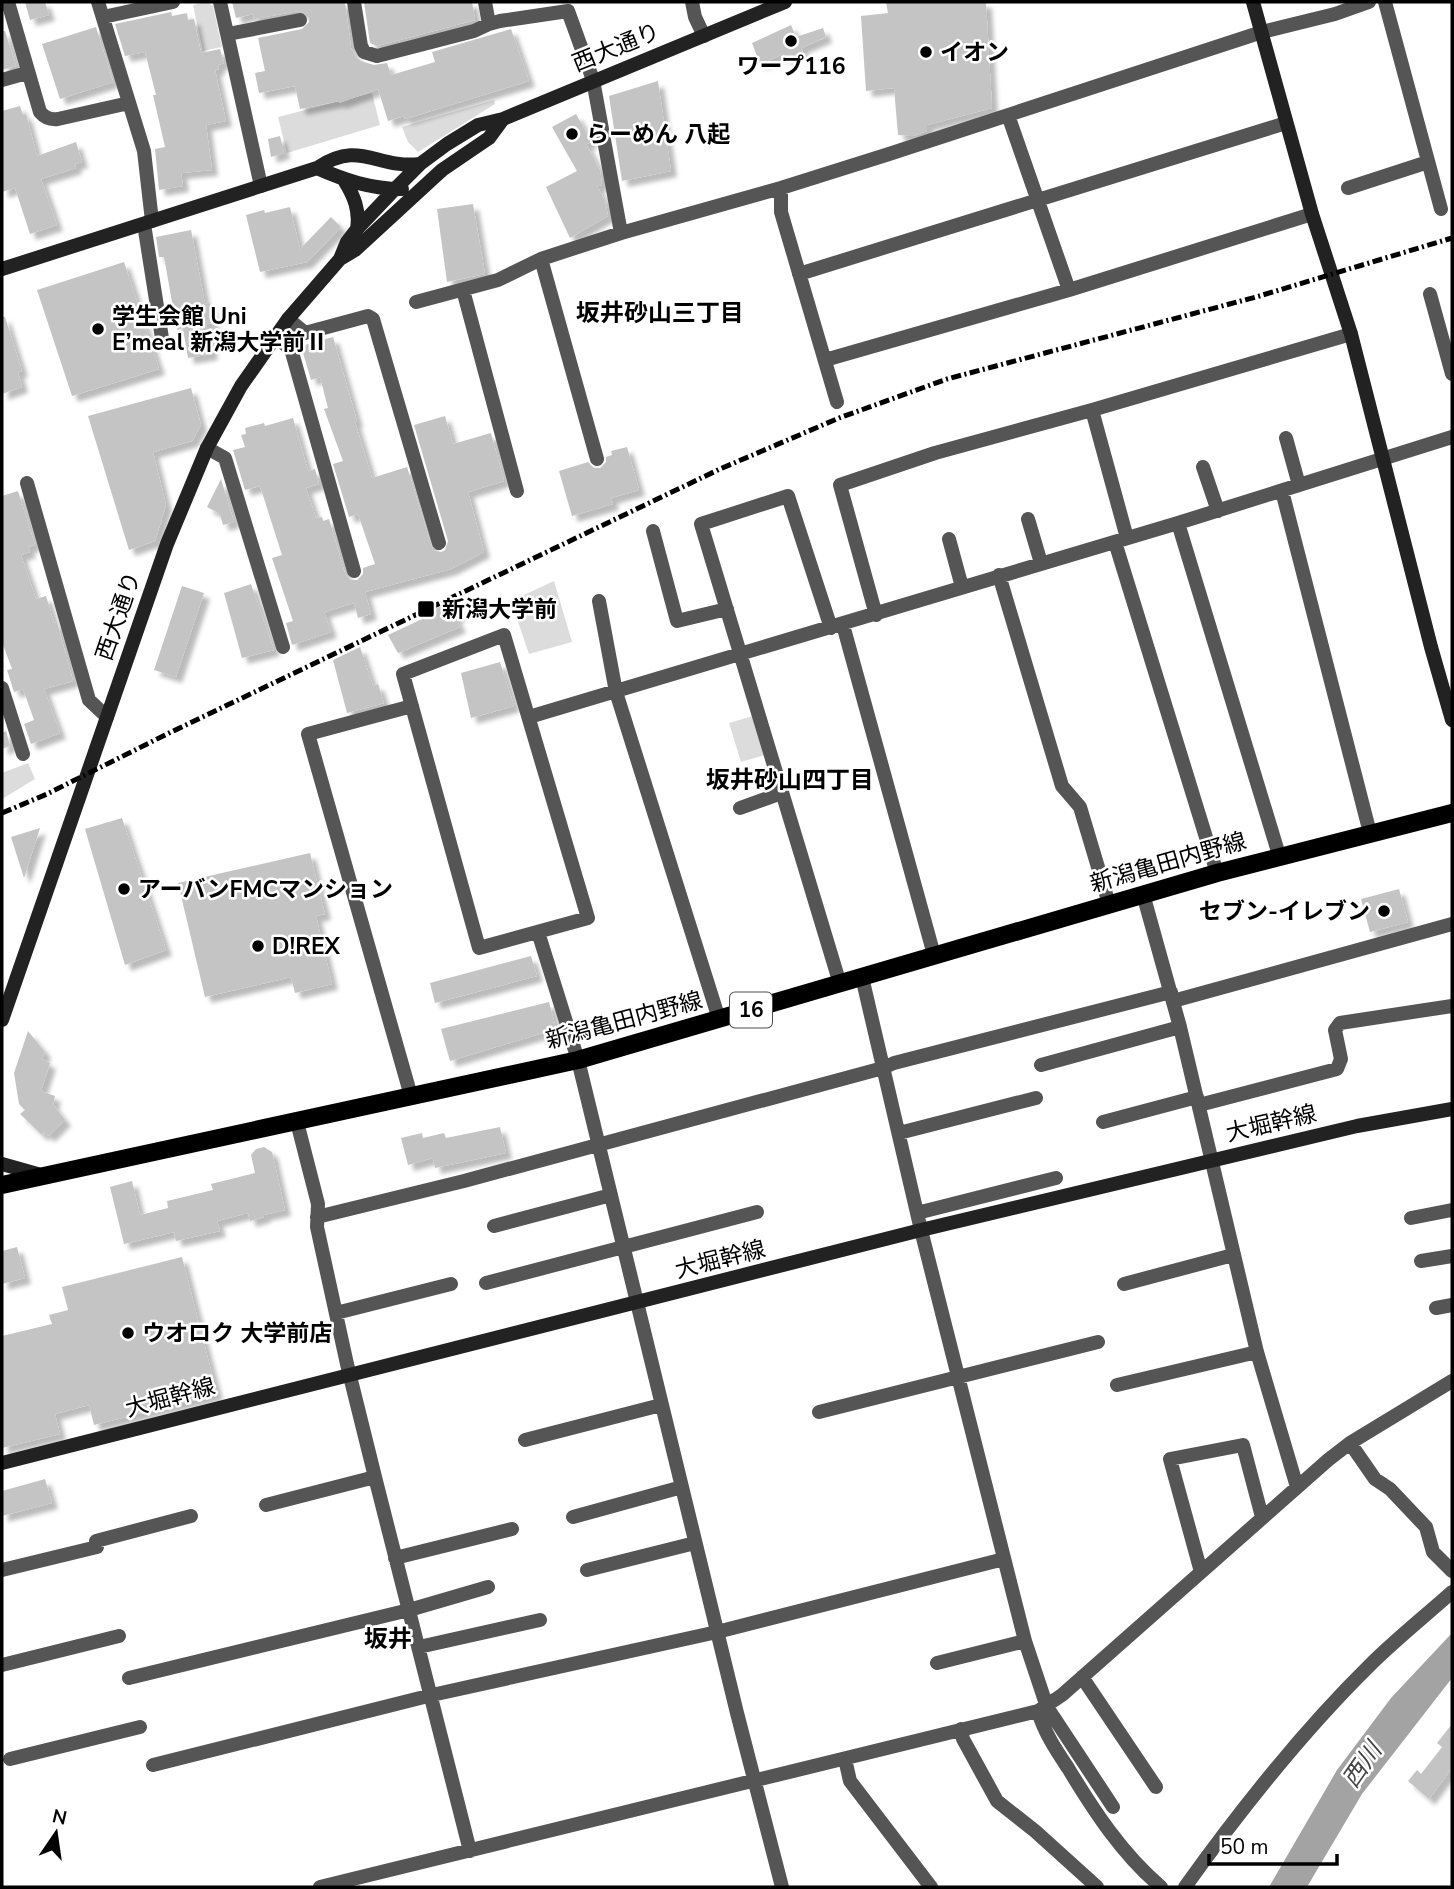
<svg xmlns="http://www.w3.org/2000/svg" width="1454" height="1889" font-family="'Nunito Sans','Noto Sans JP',sans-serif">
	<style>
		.green { fill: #dcdcdc }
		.water { fill: #a3a3a3 }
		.building { fill: #c4c4c4; filter: url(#shadow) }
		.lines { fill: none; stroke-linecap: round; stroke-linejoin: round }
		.street { stroke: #555; stroke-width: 14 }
		.secondary { stroke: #222; stroke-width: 14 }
		.primary { stroke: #000; stroke-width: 18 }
		.rail { stroke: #000; stroke-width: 5; stroke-dasharray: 10 3.5 2 3.5; stroke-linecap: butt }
		.poi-dot { fill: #000; stroke: #fff; stroke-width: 2.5 }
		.labels { text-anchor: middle; stroke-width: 5; stroke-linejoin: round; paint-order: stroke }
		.shield { fill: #fff; stroke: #4c4c4c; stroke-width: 2 }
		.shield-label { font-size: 21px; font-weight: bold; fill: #000 }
		.street-label { font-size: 23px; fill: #000; stroke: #fff }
		.poi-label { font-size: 23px; font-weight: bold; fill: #000; stroke: #fff; text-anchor: start }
		.neighbourhood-label { font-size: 24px; font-weight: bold; fill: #000; stroke: #fff }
		.water-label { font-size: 24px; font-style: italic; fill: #444; stroke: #fff }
	</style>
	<defs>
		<filter id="shadow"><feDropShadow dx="6" dy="6" stdDeviation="2" flood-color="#0004"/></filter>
	</defs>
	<rect width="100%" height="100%" fill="#fff"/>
	<path class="green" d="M207,2L213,6L222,47L203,51L193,5Z
		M372,93L380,125L287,153L278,117Z
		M494,100L495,104L418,152L408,142L402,127Z
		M554,581L572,642L529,654L511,601Z
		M753,716L765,755L741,762L729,723Z
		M28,763L35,779L2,799V773Z"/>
	<path class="water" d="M1452,1633V1678L1362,1794L1307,1887H1269L1337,1770L1391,1698Z"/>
	<path class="building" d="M25,2H45L49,15L30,20Z
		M232,2H345L351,48L356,57L361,61L374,65L387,63L391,75L435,62L432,52L511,29L529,81L405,119L404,116L388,121L378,89L339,103V101L300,109L295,86L259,93L255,73L265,71L258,38L302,29L309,22L308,14L298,11L254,19L253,14L236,18Z
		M364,2H472L475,20L377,46L370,43Z
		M886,2H986L992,108L927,125V131L913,136L898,135L894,88L866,91L861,16L888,13Z
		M171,12L172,16L187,13L188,20L194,19L201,53L220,49L224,63L218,65L219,69L215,70L226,121L206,125L212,170L181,173L183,186L159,190L155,149L165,147L153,95H156L145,52L125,56L115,24Z
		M791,25L796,37L823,28L826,37L801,48L803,51L785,59L783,54L760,64L752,43Z
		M96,27L113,82L60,99L42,44Z
		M2,31H5L16,66L2,70Z
		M658,81L671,171L622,181L609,96Z
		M20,106L23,115L26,114L37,156L76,142L82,162L75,164L76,168L41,179L57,225L30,234L15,188L2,192V111Z
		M576,114L592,142L586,144L600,170L602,185L597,186L605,201L608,216L570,238L546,187L577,171L552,127Z
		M280,136L284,153L271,157L268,139Z
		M473,204L485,274L447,282L437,209Z
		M290,207L300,249L331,217L341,227L307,262L260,272L246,215L264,210L265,213Z
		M191,230L205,304L210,303L214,323L206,324L212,354L188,358L183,328L177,330L164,257H159L156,237Z
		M124,262L159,369L72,396L37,290Z
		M2,317H5L22,371L18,372L22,387L2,394Z
		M333,337L357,421L355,422L372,478L407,467L433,550L441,552L445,550L448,541L414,425L445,416L453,444L491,433L504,481L468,492L484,552L451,569L365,592L371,614L358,618L354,603L324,612L331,632L292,645L286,623L293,621L272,558L282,555L260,486L245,490L233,450L245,447L241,435L246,434L245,428L264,423L265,426L293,418L308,471L315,469L319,484L306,488L316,518L322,517L323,521L329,519L345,574L351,580H357L363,574V568L375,564L358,514L349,517L333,464L343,461L324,409L328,408L320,377L311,380L301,346Z
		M191,388L201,425L192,441L153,452L166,505L155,541L129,550L88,416Z
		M627,447L639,490L611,498L613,504L572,516L559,471L588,462L594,468H600L606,462V457L612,455L611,451Z
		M221,479L234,522L223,525L220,514L207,507Z
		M18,491L35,545L28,547L30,552L21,555L36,599L46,596L54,623L57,622L73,681L44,689L60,733L31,744L24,724L34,720L23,689L14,692L7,670L12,669L2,642V496Z
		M251,584L274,650L242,658L224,593Z
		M182,586L204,593L176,677L154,670Z
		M453,600L460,614L455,617L460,627L398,653L388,635L422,619L421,616Z
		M360,647L373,686L378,684L384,703L347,713L333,660Z
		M500,662L514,706L471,718L461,673Z
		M6,731L10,746L2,749V733Z
		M122,818L166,950L125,965L85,829Z
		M40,828L24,878L11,837Z
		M310,853L325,914L316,916L332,984L295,993L291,977L205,997L178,883Z
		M1399,889L1408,922L1370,932L1361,899Z
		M531,956L537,976L435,1003L430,983Z
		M549,1002L556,1029L450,1061L441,1029Z
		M28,1031L45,1052L42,1059L50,1063L41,1091L55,1096L53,1104L65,1120L49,1136L44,1132L42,1135L20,1114L25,1110L19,1104L14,1073Z
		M500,1127L506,1153L435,1168L433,1158L408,1165L401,1138L422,1133L423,1138L444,1133L446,1138Z
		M264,1147L272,1152L285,1210L264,1215V1217L250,1221L248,1213L217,1221L220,1231L176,1241L174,1232L124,1244L110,1187L132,1181L140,1215L168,1208L167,1201L213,1190L211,1184L255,1173L251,1155L256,1149Z
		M17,1247L25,1278L2,1284V1251Z
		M182,1257L217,1394L94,1425L89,1405L55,1414L60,1434L2,1448V1336L52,1324L49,1315L68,1310L62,1287Z
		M45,1479L52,1503L2,1516V1491Z
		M1452,1724V1768L1429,1799L1408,1781L1417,1770L1421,1774L1442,1747L1437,1743Z"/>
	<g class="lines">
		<path class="street" d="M8,2L40,112C45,118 50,120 58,119L129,103
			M98,2L144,151L152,221
			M220,2L261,186
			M354,2L361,46L364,52L377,56L474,31L489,24
			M485,2L489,24L500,21L568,11L593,80L621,233
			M692,2L695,17L704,36
			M1385,2L1441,209
			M103,17L173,2
			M228,34L300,20
			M2,80L27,73
			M1008,115L1069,290
			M781,188V212L837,402
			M1348,188L1428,162
			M144,224L162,338
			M541,259L597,459
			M799,274L1286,123
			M463,290L517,491
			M1430,294L1452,374
			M416,302L498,280L541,259L621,233L781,188L889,154L1262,32L1335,14L1369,2
			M288,319L305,333L368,316L373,319L439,543
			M274,336L291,349L354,571
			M825,360L1069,290L1312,214
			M1092,410L1127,538
			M1286,438L1299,485
			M207,448L225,458L283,647
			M1203,467L1218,511
			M27,483L89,700L107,717
			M1282,491L1370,833
			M1028,519L1041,563
			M1178,523L1279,855
			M653,531L677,621L727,609
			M949,539L962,587
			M1115,542L1217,873
			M999,575L1062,786L1080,807L1109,904
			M599,601L616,692L719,1019
			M876,615L840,485L935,453L1092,410L1351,334
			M843,625L934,955
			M831,628L788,496L701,524L840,984
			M504,635L588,918L479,948L403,674Z
			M2,688L23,754
			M529,717L1178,523L1452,437
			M740,808L782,793
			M1143,894L1180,1027L1257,1352L1297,1487
			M538,932L578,1060L737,1713L782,1887
			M862,977L921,1230L1025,1641L1047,1707L1113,1807
			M1173,1001L1452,924
			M1041,1065L1180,1027
			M411,1096L308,734L412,706
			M1199,1105L1337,1069L1341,1059L1335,1030L1340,1023L1452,1006
			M297,1122L318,1204L317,1227L347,1364L375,1477L470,1851
			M1103,1122L1197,1097
			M899,1133L1036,1098
			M917,1213L1056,1178
			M317,1217L464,1181L883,1068L894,1063L1171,992
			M1411,1218L1452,1210
			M494,1226L611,1195
			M1421,1261L1452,1256
			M486,1283L757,1212
			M1124,1284L1233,1255
			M1436,1308L1452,1305
			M336,1313L451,1284
			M1117,1385L1257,1352
			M819,1412L1098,1342
			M525,1440L661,1405
			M1350,1443L1375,1479L1390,1489L1426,1527L1433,1552L1452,1571
			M266,1505L375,1477
			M573,1517L682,1487
			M96,1541L191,1516
			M395,1558L512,1529
			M2,1570L97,1547
			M587,1570L695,1543
			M1201,1572L1170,1459L1243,1445L1262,1517
			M419,1647L540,1620
			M937,1663L1025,1641
			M2,1665L119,1636
			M1082,1677L1156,1787
			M129,1678L409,1610L488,1587
			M1038,1711C1044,1732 1056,1750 1068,1768C1094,1811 1122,1854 1161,1887
			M961,1729L963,1739L997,1801L1035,1831L1097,1887
			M10,1759L140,1727
			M845,1759L850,1781L931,1887
			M153,1765L432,1695L717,1632L1004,1559
			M320,1887L1038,1711L1062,1695L1328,1460L1350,1443L1452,1381
			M1185,1887C1241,1809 1300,1734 1369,1666C1395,1640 1424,1617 1452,1592"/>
		<path class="secondary" d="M1253,2L1312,214L1351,334L1431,647L1452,720
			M317,168C344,180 371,189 402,189
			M344,180C354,196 360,210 357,229
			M340,259L355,250L442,170L489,138L503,119
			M2,269L317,168C360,139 376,169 420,164
			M2,1020L167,544L207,448L241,386L288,319L340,259L347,242L357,229L395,189L420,164L447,144L478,125L503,119L785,2
			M2,1164L41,1175
			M2,1463L921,1230L1357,1126L1452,1109"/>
		<path class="primary" d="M2,1185L578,1060L1217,873L1452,813"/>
		<path class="rail" d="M2,813L47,794L167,734L720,469L839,418L947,379L1256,297L1452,238"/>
	</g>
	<g class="poi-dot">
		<circle cx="791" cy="41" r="7"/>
		<circle cx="926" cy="52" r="7"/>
		<circle cx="572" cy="134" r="7"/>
		<circle cx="98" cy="329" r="7"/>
		<rect x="417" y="600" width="18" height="18" rx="3.5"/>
		<circle cx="124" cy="889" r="7"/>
		<circle cx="1384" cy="911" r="7"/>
		<circle cx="258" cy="946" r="7"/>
		<circle cx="128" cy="1333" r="7"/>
	</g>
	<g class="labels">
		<rect class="shield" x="730" y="992.5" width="42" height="35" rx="5"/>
		<g class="shield-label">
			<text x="751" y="1017">16</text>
		</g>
		<g class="street-label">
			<text transform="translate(616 47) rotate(-22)" y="8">西大通り</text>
			<text transform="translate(118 616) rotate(-71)" y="8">西大通り</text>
			<text transform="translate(1168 862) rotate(-16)" y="8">新潟亀田内野線</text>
			<text transform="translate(624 1020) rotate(-15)" y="8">新潟亀田内野線</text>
			<text transform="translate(1271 1123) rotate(-13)" y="8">大堀幹線</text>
			<text transform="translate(720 1259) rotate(-14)" y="8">大堀幹線</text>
			<text transform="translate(170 1397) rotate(-15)" y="8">大堀幹線</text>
		</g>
		<g class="poi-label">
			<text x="940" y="60">イオン</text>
			<text x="791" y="74" text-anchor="middle">ワープ116</text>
			<text x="586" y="142">らーめん 八起</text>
			<text x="112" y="324">学生会館 Uni<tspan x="112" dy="26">E’meal 新潟大学前Ⅱ</tspan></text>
			<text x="442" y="617">新潟大学前</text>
			<text x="138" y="897">アーバンFMCマンション</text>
			<text x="1370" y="919" text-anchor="end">セブン-イレブン</text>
			<text x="272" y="954">D!REX</text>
			<text x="142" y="1341">ウオロク 大学前店</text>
		</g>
		<g class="neighbourhood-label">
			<text x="660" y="321">坂井砂山三丁目</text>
			<text x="790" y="788">坂井砂山四丁目</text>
			<text x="388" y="1647">坂井</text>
		</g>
		<g class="water-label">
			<text transform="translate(1362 1765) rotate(-55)" y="8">西川</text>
		</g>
	</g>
	<rect width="1454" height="1889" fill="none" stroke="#000000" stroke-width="7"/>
	<g transform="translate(56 1833) rotate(13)" stroke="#ffffff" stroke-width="5" paint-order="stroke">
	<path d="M0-5L12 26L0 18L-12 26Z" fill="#000000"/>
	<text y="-10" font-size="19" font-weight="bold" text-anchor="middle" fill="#000000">N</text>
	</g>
	<path d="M1209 1854v10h128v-10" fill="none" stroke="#000000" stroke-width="3.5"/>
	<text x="1220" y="1854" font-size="21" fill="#000000" stroke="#ffffff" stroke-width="5" paint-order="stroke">50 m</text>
</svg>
